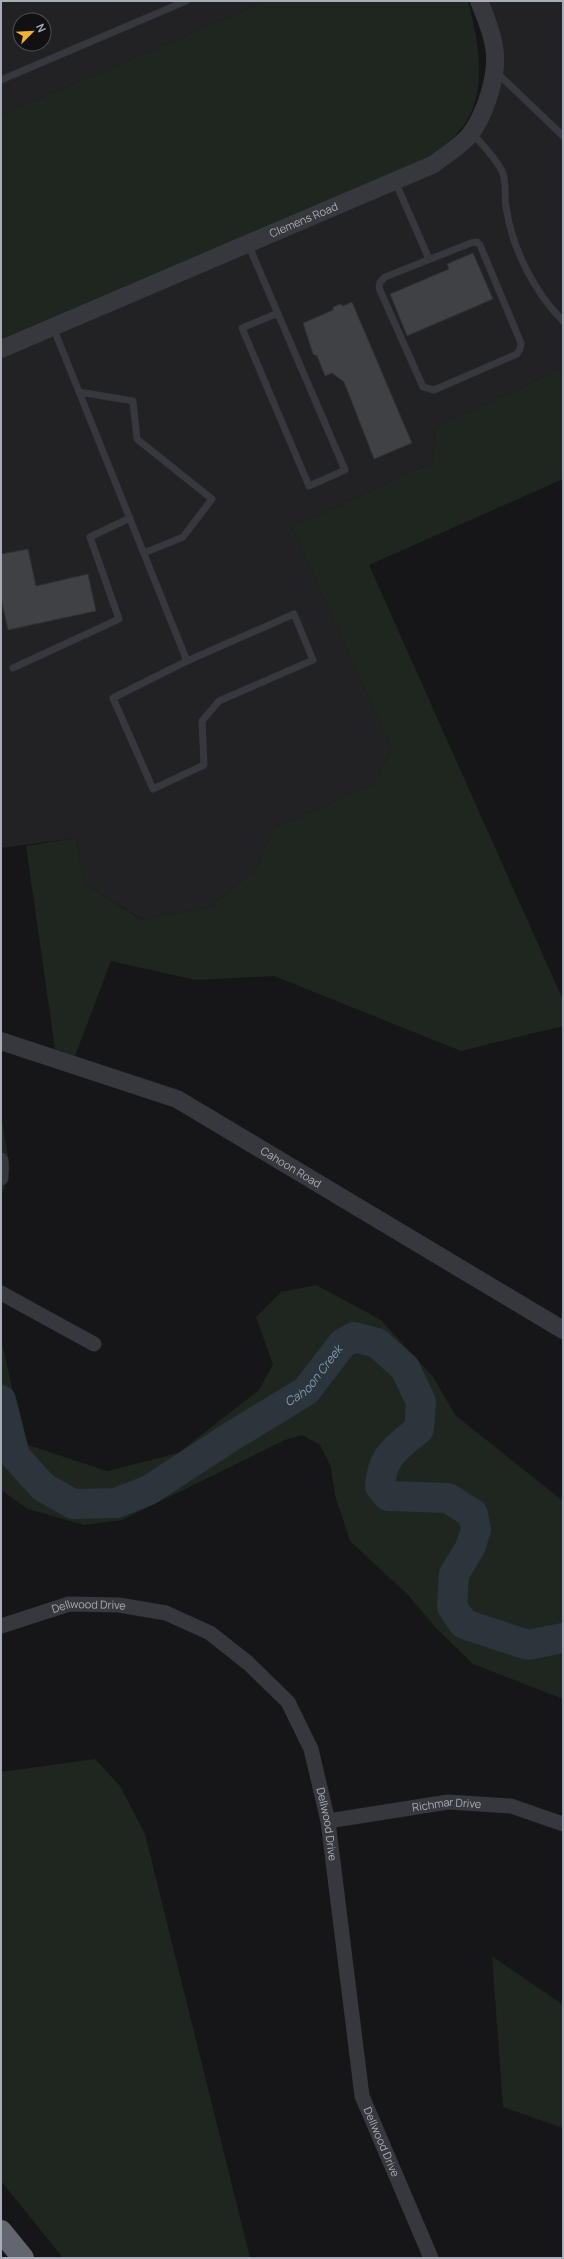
<svg xmlns="http://www.w3.org/2000/svg" width="564" height="2259" font-family="Manrope,sans-serif">
	<style>
		.built { fill: #222225; fill-rule: evenodd }
		.green { fill: #1e261f }
		.lines { fill: none; stroke-linecap: round; stroke-linejoin: round }
		.river { stroke: #2c353c; stroke-width: 30 }
		.building { fill: #404145; stroke: #303034 }
		.service { stroke: #37383d; stroke-width: 7 }
		.minor { stroke: #37383d; stroke-width: 15 }
		.tertiary { stroke: #37383d; stroke-width: 18 }
		.motorway { stroke: #63666e; stroke-width: 22 }
		.labels { text-anchor: middle; stroke-width: 3; stroke-linejoin: round; paint-order: stroke }
		.street-label { font-size: 11px; fill: #a8adb8; stroke: #111113 }
		.water-label { font-size: 12px; font-style: italic; fill: #7f9bb3; stroke: #111113 }
	</style>
	<rect width="100%" height="100%" fill="#161618"/>
	<path class="built" d="M1,1H265L1,115ZM20,20H44V44H20Z
		M484,1H563V368L435,427L433,462L292,527L392,750L373,784L274,828L255,870L209,908L141,919L84,883L76,838L1,848V356L430,172L495,99Z"/>
	<path class="green" d="M265,1H468C479,44 491,100 455,136C447,144 435,151 426,158L1,339V115Z
		M563,368V479L369,565L563,1000V1026L461,1051L274,976L196,980L111,961L75,1056L55,1049L26,846L76,838L84,883L140,919L209,908L255,870L274,828L373,784L392,750L292,527L433,462L435,427Z
		M1,1115L10,1168L1,1199Z
		M316,1285L381,1320L434,1378L455,1415L563,1501V1699L473,1664L435,1627L408,1595L350,1541L335,1495L331,1467L320,1445L302,1435L285,1440L122,1520L84,1525L28,1509L1,1490V1339L25,1444L107,1471L178,1453L259,1390L273,1364L256,1317L281,1292Z
		M95,1759L120,1786L145,1834L250,2258H63L1,2181V1772Z
		M492,1956L563,2005V2128L503,2107Z"/>
	<g class="lines">
		<path class="river" id="s1" d="M1,1400L15,1456L43,1487L73,1504L116,1503L149,1490L232,1436L306,1391L342,1344L354,1337L377,1343L405,1368L421,1402L419,1429C397,1448 382,1455 380,1486L388,1496L448,1498L473,1514L476,1530L470,1548L454,1574L452,1607L464,1624L528,1645L563,1638"/>
	</g>
	<path class="building" d="M473,253L493,299L407,336L390,294L449,269L447,264Z
		M352,302L412,443L374,459L344,382L332,373L325,376L317,356L313,354L303,323L333,310V307L340,304L343,306Z
		M28,549L36,586L88,574L96,611L8,630L1,598V554Z"/>
	<g class="lines">
		<path class="service" d="M496,72L563,136
			M1,80L186,1
			M471,132C482,144 494,156 502,171C507,182 504,196 506,207C512,248 534,292 563,321
			M395,181L429,259
			M477,242L480,245L521,343L520,349L517,354L434,390L423,387L379,288L380,282L385,277L471,243Z
			M248,244L345,470L309,486L242,328L278,313
			M53,327L187,661L113,698L153,789L204,765L202,721L219,701L313,660L294,614L187,661
			M79,392L133,401L137,439L212,499L183,537L144,553
			M13,668L119,619L90,537L130,518"/>
		<g class="minor">
			<path d="M1,1160V1178"/>
			<path d="M1,1293L94,1344"/>
			<path id="s2" d="M1,1626L69,1604L119,1605L166,1613L210,1633L248,1663L288,1702L311,1749L328,1821L362,2096L431,2258"/>
			<path id="s3" d="M328,1821L448,1802L511,1806L563,1824"/>
		</g>
		<g class="tertiary">
			<path id="s4" d="M1,349L432,165C445,156 457,148 468,137C485,117 499,73 494,47C492,31 485,16 479,1"/>
			<path id="s5" d="M1,1041L177,1099L563,1330"/>
		</g>
		<path class="motorway" d="M1,2231L23,2258"/>
	</g>
	<g class="labels">
		<g class="street-label">
			<text dy="4" stroke="none"><textPath href="#s4" startOffset="329">Clemens Road</textPath></text>
			<text dy="4" stroke="none"><textPath href="#s5" startOffset="318">Cahoon Road</textPath></text>
			<text dy="4" stroke="none"><textPath href="#s2" startOffset="91">Dellwood Drive</textPath></text>
			<text dy="4" stroke="none"><textPath href="#s3" startOffset="120">Richmar Drive</textPath></text>
			<text dy="4" stroke="none"><textPath href="#s2" startOffset="451">Dellwood Drive</textPath></text>
			<text dy="4" stroke="none"><textPath href="#s2" startOffset="775">Dellwood Drive</textPath></text>
		</g>
		<g class="water-label">
			<text dy="4" stroke="none"><textPath href="#s1" startOffset="414">Cahoon Creek</textPath></text>
		</g>
	</g>
	<rect width="564" height="2259" fill="none" stroke="#a8adb8" stroke-width="4"/>
	<g transform="translate(32 32) rotate(66)"><circle r="19" fill="#111113" stroke="#4d4f55"/>
	<path d="M0-3L7 15L0 10L-7 15Z" fill="#f2b134"/>
	<text y="-6" font-size="11" font-weight="bold" text-anchor="middle" fill="#a8adb8">N</text>
	</g>
</svg>
